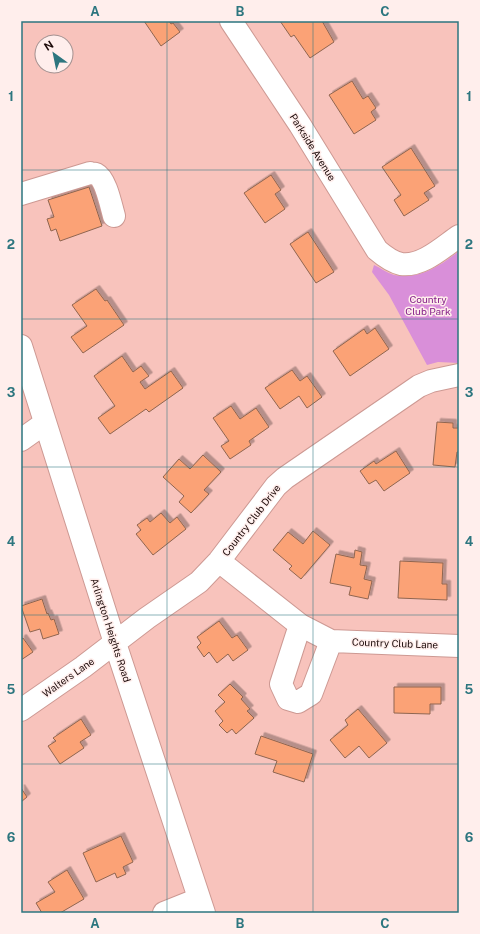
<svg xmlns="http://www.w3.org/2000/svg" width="480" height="934" font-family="'Public Sans',sans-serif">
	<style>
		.green { fill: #d98fd9 }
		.building { fill: #fba276; stroke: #8f6550; filter: url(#shadow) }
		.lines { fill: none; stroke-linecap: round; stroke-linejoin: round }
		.minor-casing { stroke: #cd9993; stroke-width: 24 }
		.minor { stroke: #fff; stroke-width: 22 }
		.grid { fill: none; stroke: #2d767f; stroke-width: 1; stroke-opacity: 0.55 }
		.labels { text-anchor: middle; stroke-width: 3; stroke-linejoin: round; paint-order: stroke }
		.street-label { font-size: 10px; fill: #1b0908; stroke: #ffeeec }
		.park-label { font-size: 10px; fill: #86208a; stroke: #ffeeec }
		.neatline { fill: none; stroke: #2d767f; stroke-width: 1.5 }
		.grid-label { font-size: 13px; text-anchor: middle; font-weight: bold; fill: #2d767f }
	</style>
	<defs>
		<filter id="shadow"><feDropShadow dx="3.5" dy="-3.5" stdDeviation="0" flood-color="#0004"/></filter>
	</defs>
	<rect width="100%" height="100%" fill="#f8c3bc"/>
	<path class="green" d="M459,251V363L438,362L427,365L389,295L372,272L374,265C381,268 387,273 394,275C419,280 440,266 459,251Z"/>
	<path class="building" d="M144,21H169L171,24L173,23L180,32L161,46Z
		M280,21H322L334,42L310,58L294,35L291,37Z
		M352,81L363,99L368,96L376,108L371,112L376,120L354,134L329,95Z
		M411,148L435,186L424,193L429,200L404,216L394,200L401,195L382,167Z
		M271,175L281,190L275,194L285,209L265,223L244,193Z
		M89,187L102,226L60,241L56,229L51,231L47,219L54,217L48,200Z
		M308,232L334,272L316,283L290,244Z
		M96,289L105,301L107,300L124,325L83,353L71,337L87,326L72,305Z
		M375,328L389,349L350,376L333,351L364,329L367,334Z
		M122,356L133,372L141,366L149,376L140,382L145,389L171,371L183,388L149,412L146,409L110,434L98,418L115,406L94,376Z
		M292,370L300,381L307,376L322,397L307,408L299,396L280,409L265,388Z
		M231,406L240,419L256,408L269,427L249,441L251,445L230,459L221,446L229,441L213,418Z
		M437,422L453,423V428H459V452H457L455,467L433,465Z
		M396,451L410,473L384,491L376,480L369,484L360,471L374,461L376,464Z
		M203,455L221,472L204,490L209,494L191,513L179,502L184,496L163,477L179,459L190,469Z
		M161,513L170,523L177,517L186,529L153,555L136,534L141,530L137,525L147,518L150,522Z
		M313,531L330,545L301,579L289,569L292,566L273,550L288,532L303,544Z
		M355,550L362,552L360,565L367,566L364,579L372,581L368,599L349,595L351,587L330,583L336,554L354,558Z
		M400,561L443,563L442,584H447V600L398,598Z
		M42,599L47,614L48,613L51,620L54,619L59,634L43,639L40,629L30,632L21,606Z
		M219,621L232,638L237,635L248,650L233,661L228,654L217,663L209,652L204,657L197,647L201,643L197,637Z
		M23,638L33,652L21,660V639Z
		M230,684L243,697L241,699L250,709L247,711L254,718L236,734L232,729L227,733L219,725L223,721L215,711L225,702L218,695Z
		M394,687H441V704H430V714L394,713Z
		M358,709L387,743L369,758L359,746L345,758L330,740L348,725L345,720Z
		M81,719L91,735L80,742L84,748L60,764L48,746L56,741L53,738Z
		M261,736L313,754L304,782L273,772L277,761L255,754Z
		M21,788L27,797L21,802Z
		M121,836L133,862L123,867L126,874L117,878L115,873L96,882L83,853Z
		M67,870L84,899L60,913H42L36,903L55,892L48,882Z"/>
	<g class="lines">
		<g class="minor-casing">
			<path id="minor" d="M231,21L300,125L377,250C384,256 392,262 401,264C422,267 443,247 459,236
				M21,194L90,173C92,174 94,173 96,174C106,179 111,206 114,216
				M21,346L115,643L204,913
				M21,440L45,423
				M219,561L300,625L331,641L459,646
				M300,625L281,684L288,699L298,702L311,694L331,641
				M21,710L83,667L147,618L199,582L219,561L276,486L285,478L419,386L431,381L459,375
				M164,913L199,899"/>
		</g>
		<use href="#minor" class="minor"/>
	</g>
	<path class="grid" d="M167,21V913M313,21V913M21,170H459M21,319H459M21,467H459M21,615H459M21,764H459"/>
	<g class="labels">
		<g class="street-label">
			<text transform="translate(313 147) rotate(58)" y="4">Parkside Avenue</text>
			<text transform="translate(251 520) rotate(-52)" y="4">Country Club Drive</text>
			<text transform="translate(111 630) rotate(72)" y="4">Arlington Heights Road</text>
			<text transform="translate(395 643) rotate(2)" y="4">Country Club Lane</text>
			<text transform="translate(68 677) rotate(-35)" y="4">Walters Lane</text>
		</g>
		<g class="park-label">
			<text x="428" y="303">Country<tspan x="428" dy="12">Club Park</tspan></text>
		</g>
	</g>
	<rect width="480" height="934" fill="none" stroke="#ffeeec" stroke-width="44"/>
	<g transform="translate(54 54) rotate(327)"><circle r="19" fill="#ffeeec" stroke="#a49291"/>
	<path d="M0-3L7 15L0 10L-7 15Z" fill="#2d767f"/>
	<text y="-6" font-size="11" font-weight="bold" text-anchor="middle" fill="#1b0908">N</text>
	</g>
	<rect x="22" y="22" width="436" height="890" class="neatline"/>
	<g class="grid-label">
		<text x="95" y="16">A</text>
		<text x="240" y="16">B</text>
		<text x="385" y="16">C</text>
		<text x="11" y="101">1</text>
		<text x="469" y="101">1</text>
		<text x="11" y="249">2</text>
		<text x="469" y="249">2</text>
		<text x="11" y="397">3</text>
		<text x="469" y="397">3</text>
		<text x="11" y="546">4</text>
		<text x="469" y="546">4</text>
		<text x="11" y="694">5</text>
		<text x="469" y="694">5</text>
		<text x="11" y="842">6</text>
		<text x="469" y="842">6</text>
		<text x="95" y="928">A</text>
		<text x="240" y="928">B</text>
		<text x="385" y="928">C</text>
	</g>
</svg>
